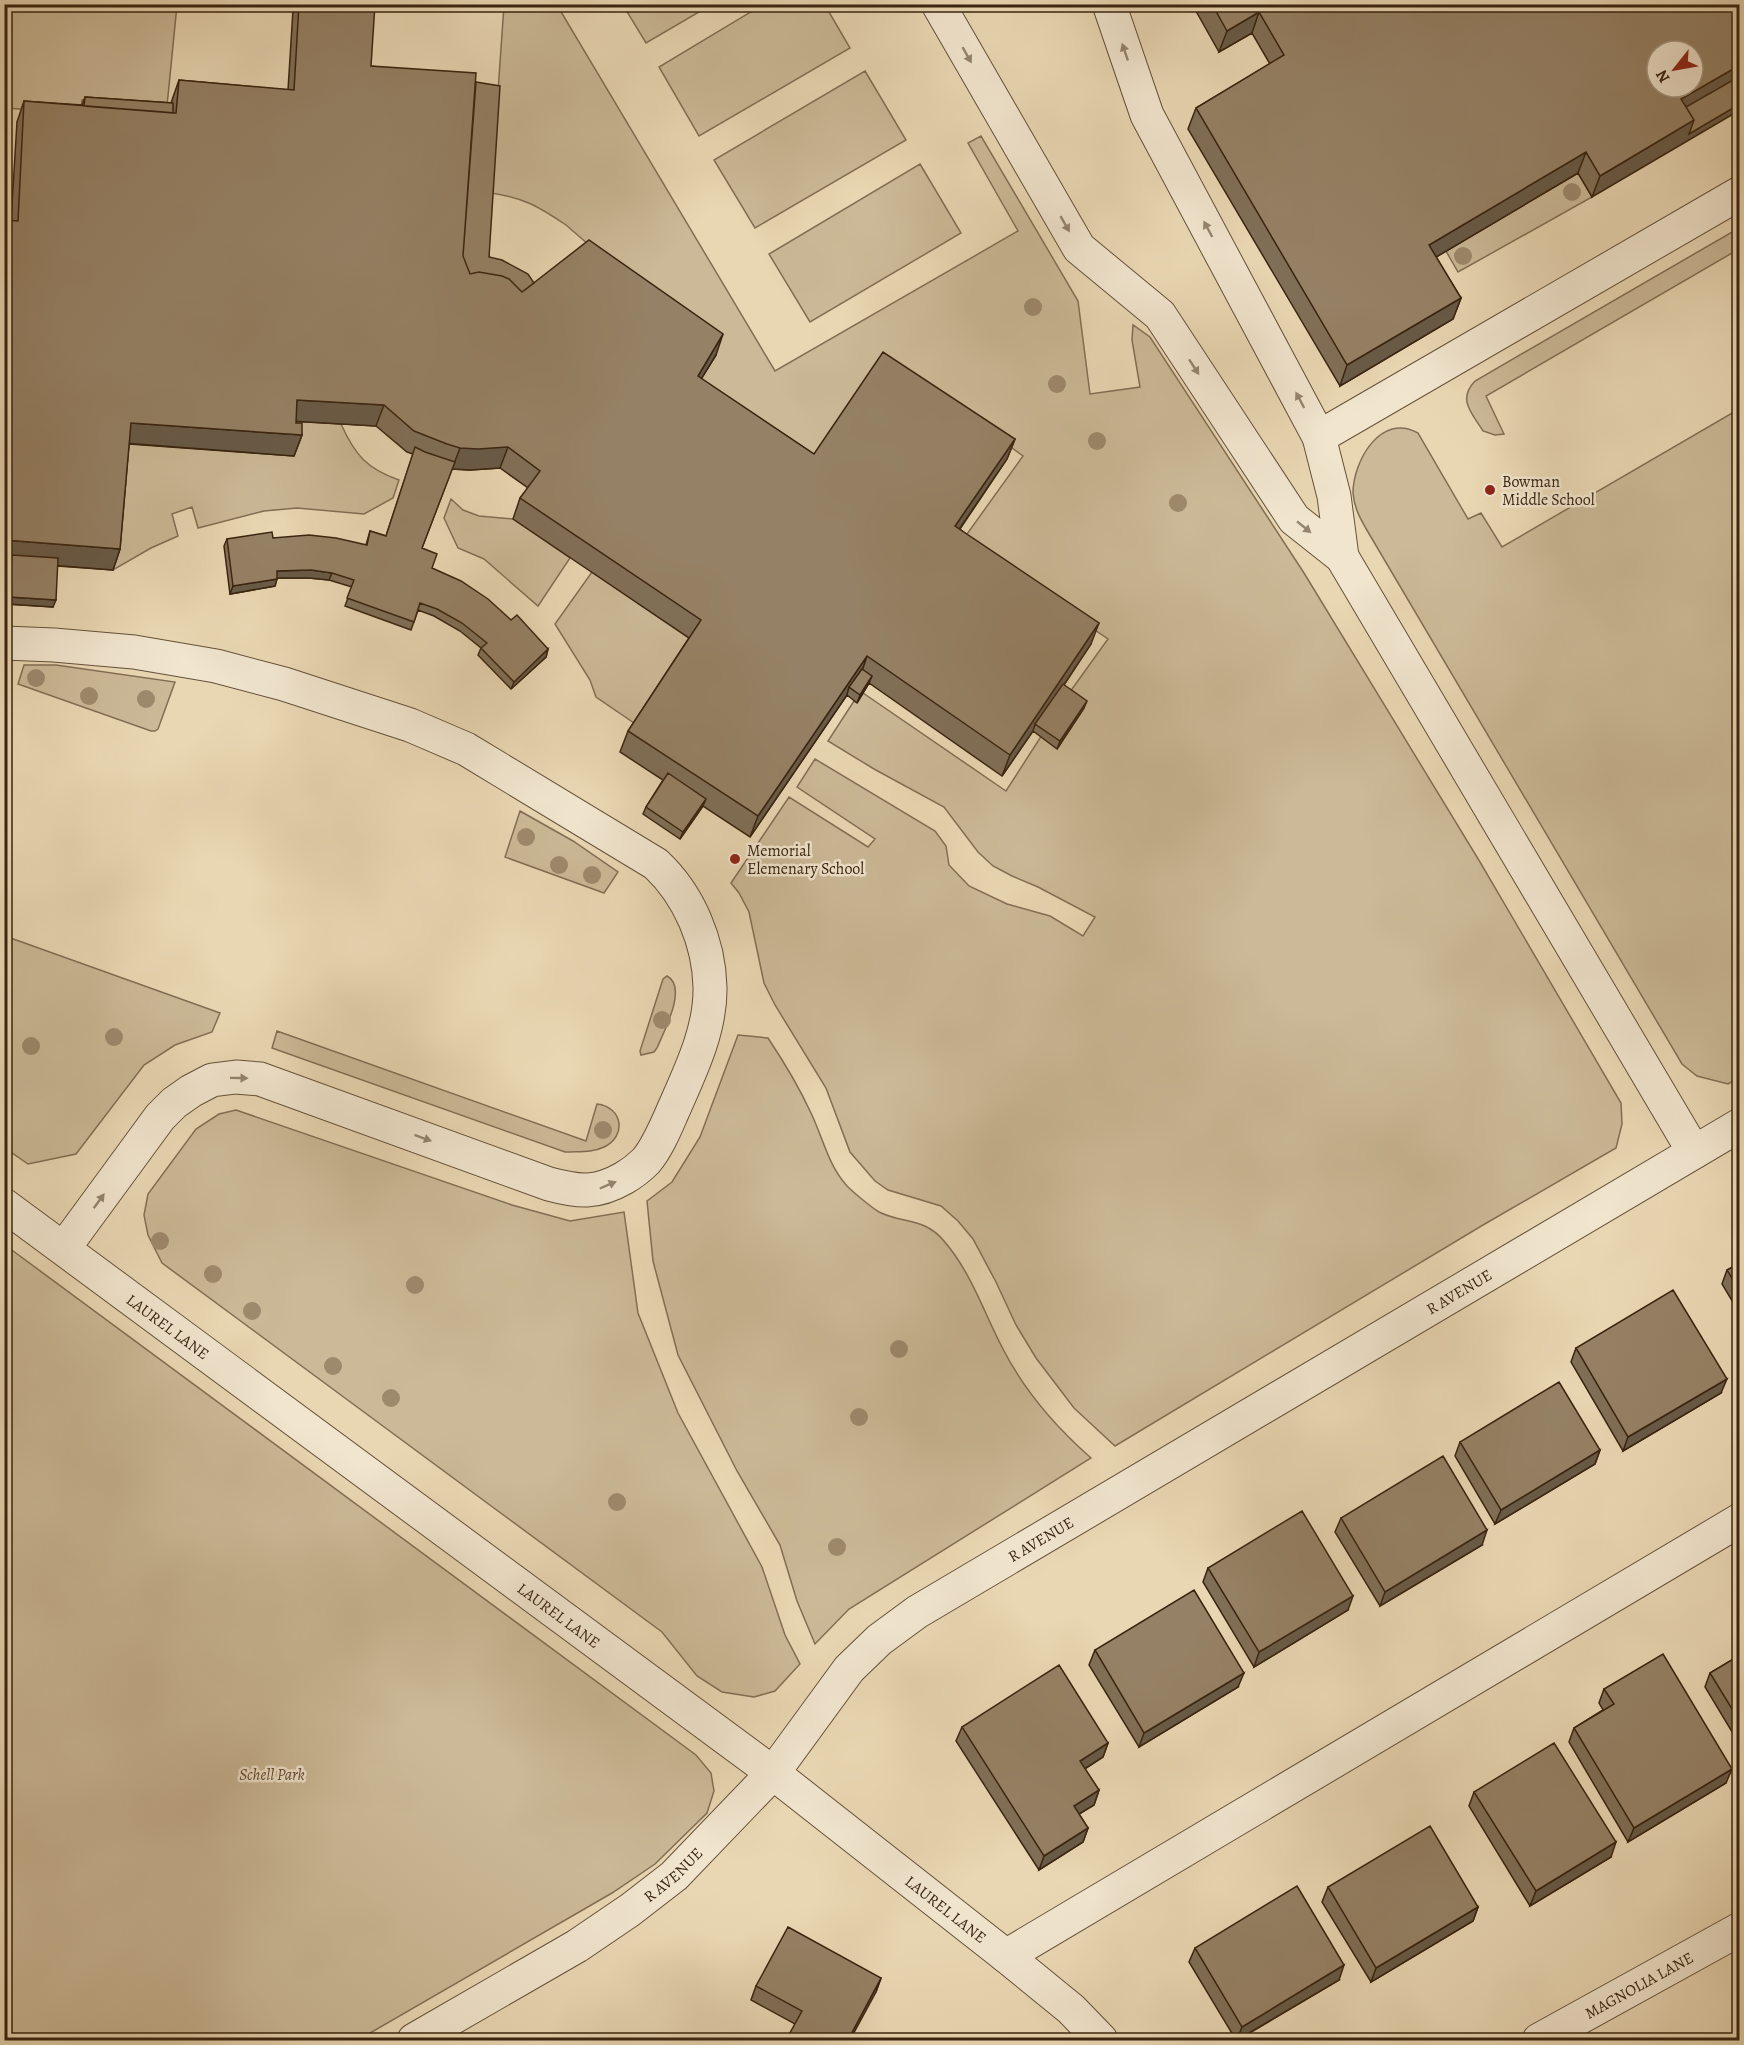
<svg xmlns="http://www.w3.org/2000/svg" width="1744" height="2045" font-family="Alegreya,serif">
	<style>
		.green { fill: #cbb997; stroke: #826e54; stroke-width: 1.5 }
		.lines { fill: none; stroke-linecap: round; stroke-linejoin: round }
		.minor-casing { stroke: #655139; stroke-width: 35 }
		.minor { stroke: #f1e5ce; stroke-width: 33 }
		.tree { fill: #9d896c }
		.wall { fill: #806f57; stroke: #392410; stroke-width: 1.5 }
		.shaded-wall { fill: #685a47; stroke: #392410; stroke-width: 1.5 }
		.building { fill: #958165; stroke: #392410; stroke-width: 1.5; fill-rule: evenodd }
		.oneway { fill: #95846f }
		.poi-dot { fill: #8f2418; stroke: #f1e5ce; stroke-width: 2 }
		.labels { text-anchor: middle; stroke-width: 5; stroke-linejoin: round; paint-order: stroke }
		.poi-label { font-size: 16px; fill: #392410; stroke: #f1e5ce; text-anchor: start }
		.street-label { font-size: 16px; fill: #392410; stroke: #f1e5ce }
		.park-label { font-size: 16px; font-style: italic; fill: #5e4932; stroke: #f1e5ce }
	</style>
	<rect width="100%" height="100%" fill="#e9d7b3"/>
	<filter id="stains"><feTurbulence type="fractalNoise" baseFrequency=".00333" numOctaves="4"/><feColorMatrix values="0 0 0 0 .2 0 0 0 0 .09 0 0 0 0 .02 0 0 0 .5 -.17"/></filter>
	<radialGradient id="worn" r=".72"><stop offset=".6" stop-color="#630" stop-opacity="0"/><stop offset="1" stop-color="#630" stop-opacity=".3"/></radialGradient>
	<path class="green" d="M764,4L825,5L850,48L699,136L659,67Z
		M4,5H177L167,106L82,100L81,113L5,108Z
		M504,5H557L775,371L1018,231L968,143L981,136L1078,301L1090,394L1140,387L1132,340L1133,325L1150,337L1304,573L1480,862L1621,1103L1622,1124L1616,1148L1483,1225L1115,1446L1074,1408L1036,1358L1016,1325L996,1282L973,1239L958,1221L941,1206L888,1190L875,1181L850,1152L826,1088L775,1005L764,983L749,912L739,893L731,883L789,797L868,847L875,839L797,787L815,759L935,831L946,846L949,865L969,886L1007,904L1050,916L1083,936L1095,917L1038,887L1012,876L993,866L978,852L944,807L874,769L828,741L854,701L857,702L863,693L1006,791L1067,696L1108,639L962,541L1023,456L937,393L806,475L690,397L715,354L566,225C538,206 524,198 491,193Z
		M623,5H711L646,43Z
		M865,71L906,140L755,228L714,160Z
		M920,164L961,233L810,322L769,254Z
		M1578,173L1592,197L1458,272L1446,251Z
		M1739,228V249L1486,396L1504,434L1495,435L1483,431C1472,413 1457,400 1475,381Z
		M1739,409L1740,1077L1728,1084L1697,1076L1682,1064L1368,532C1361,520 1354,508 1353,493C1353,461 1381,412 1418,433L1468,519L1481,513L1502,547Z
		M290,421L341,424C355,455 367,469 399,480L393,498L364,514L297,508L264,511L198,528L192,507L172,514L178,536L151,548L113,570L123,443Z
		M451,499L463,510L479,516L513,519L570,558L538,606L484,559L458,548L444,518Z
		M592,572L693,641L637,725L596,697L590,680L555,624Z
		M24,665H56L175,682L158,729L155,731H151L18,684Z
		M520,811L573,841L618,872L604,893L505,857Z
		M5,936L220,1013L212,1032L175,1045L144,1065L76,1154L28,1164L5,1148Z
		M667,976C688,987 664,1031 657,1048L654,1052L641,1055L640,1051L663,979Z
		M277,1031L586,1141L597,1104C623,1107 627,1136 604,1147C592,1153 578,1151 565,1152L272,1048Z
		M738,1035L768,1038C784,1062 799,1087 811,1113C823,1138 828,1165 847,1186C854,1193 871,1207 879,1212C903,1224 924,1217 944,1241C971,1272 984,1313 1003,1349C1024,1390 1057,1428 1091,1458L849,1609L815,1644L797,1601L780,1545L737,1471L678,1355L653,1261L647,1201L672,1182L700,1137Z
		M236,1110L512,1205L570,1221L624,1212L638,1313L678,1413L762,1567L785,1635L800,1664L775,1691L754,1697L722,1692L697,1676L662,1632L162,1263L148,1235L144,1215L148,1194L196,1129L219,1114Z
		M5,1245L696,1755L711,1773L714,1791L707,1813L655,1864L612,1893L358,2040H5Z"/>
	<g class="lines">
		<g class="minor-casing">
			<g id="minor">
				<path d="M938,4L1079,248L1160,315L1294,519L1342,557L1694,1152"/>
				<path d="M1109,4L1147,115L1319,437L1334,496L1342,557"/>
				<path d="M1319,437L1740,193"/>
				<path d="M4,643L54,645L134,652L216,666L284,684L410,725L466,749L656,864C689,895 709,942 710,987C711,1031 689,1074 672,1113C665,1129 657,1148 646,1161C640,1167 631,1174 624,1178C596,1194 579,1192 549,1184L260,1079L236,1077L212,1080L191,1091L174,1103L160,1117L64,1248"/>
				<path id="s1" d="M4,1205L773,1773L1006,1956L1071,2009L1101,2040"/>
				<path d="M1006,1956L1740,1520"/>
				<path id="s2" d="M414,2040L577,1946L630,1910L674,1876L773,1773L849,1669L879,1640L917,1612L1740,1125"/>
				<path id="s3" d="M1539,2040L1740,1929"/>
			</g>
		</g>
		<use href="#minor" class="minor"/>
	</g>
	<g class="tree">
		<circle cx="1572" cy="192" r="9"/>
		<circle cx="1463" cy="256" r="9"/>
		<circle cx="1033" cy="307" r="9"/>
		<circle cx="1057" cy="384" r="9"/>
		<circle cx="1097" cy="441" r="9"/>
		<circle cx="1178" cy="503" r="9"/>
		<circle cx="36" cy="678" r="9"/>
		<circle cx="89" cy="696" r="9"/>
		<circle cx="146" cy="699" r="9"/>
		<circle cx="526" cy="837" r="9"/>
		<circle cx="559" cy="865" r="9"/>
		<circle cx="592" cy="875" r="9"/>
		<circle cx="662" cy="1020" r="9"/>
		<circle cx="114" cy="1037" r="9"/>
		<circle cx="31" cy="1046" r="9"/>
		<circle cx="603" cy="1130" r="9"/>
		<circle cx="160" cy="1241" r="9"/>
		<circle cx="213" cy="1274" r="9"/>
		<circle cx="415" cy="1285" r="9"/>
		<circle cx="252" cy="1311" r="9"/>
		<circle cx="899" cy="1349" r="9"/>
		<circle cx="333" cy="1366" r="9"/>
		<circle cx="391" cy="1398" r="9"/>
		<circle cx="859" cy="1417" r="9"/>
		<circle cx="617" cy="1502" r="9"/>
		<circle cx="837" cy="1547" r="9"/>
	</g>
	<path class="wall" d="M295,4H299L371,66L476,82L489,257L534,283L716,355L701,379L814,454L1015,439L1007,459L960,529L1091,644L1064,685L1084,708L1057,749L1033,731L1002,776L869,683L857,703L847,695L750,837L703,806L680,839L643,814L646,807L663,780L620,752L628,731L689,638L513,519L520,498L528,488L500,468L470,470L452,469L422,548L432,568L511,620L548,649L546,657L511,689L478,655L481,648L460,631L434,616L418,610L411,630L345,606L352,587L329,580L309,578H277L275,586L230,594L224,546L227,539L273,538L366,545L370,531L386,536L413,454L407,452L376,426L296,421V423L302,435L294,456L129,444L120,549L113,570L57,566L53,607L7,604L9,562L11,221L17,122L24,101L82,105L85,97L171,103L179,80L288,90L293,10Z
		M1192,4H1740L1592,197L1578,173L1436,257L1461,298L1453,319L1340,386L1188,129L1196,108L1270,64L1252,33L1219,52Z
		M1740,1263V1314L1722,1284L1727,1270Z
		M1576,1348L1721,1393L1623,1451L1571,1362Z
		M1460,1442L1600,1450L1595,1464L1495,1524L1455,1456Z
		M1341,1518L1482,1545L1380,1606L1335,1532Z
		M1208,1568L1348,1610L1254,1667L1203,1582Z
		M1095,1650L1238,1687L1139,1747L1089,1665Z
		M1740,1655V1745L1705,1687L1710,1673Z
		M1604,1689L1726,1783L1628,1842L1569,1742L1574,1728L1603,1710L1599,1703Z
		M962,1727L1108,1743L1103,1757L1085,1769L1099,1790L1094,1805L1079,1814L1088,1828L1083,1842L1039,1870L956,1741Z
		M1474,1792L1611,1857L1530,1906L1469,1806Z
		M1328,1887L1478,1907L1473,1921L1371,1982L1322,1902Z
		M1195,1948L1339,1980L1238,2040H1236L1189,1962Z
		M881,1978L876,1992L795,2024L751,2000L756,1986Z"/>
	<path class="shaded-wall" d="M1259,12L1252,33L1219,52L1227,31Z
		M1740,65V81L1679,117L1681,99Z
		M1740,104V110L1592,197L1600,176L1694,120Z
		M1586,152L1578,173L1421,266L1429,245Z
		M1461,298L1453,319L1340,386L1347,365Z
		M723,334L716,355L690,397L698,376Z
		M297,400L384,405L376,426L290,421Z
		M131,423L302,435L294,456L123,443Z
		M1015,439L1007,459L947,547L955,526Z
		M508,447L500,468L470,470L452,469L460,448Z
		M4,540L120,549L113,570L12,562V555L9,562H4Z
		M311,570L332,573L329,580L309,578H274L277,571Z
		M277,579L275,586L230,594L233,586Z
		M9,597L56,600L53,607L7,604Z
		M1099,623L1091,644L1037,725L1035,724L1033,731L1002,776L1010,755Z
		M548,649L546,657L511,689L514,682Z
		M867,656L860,677L849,687L847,695L750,837L758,816Z
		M872,676L869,683L857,703L860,695Z
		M1087,701L1084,708L1057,749L1060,741Z
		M706,799L703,806L680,839L683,832Z
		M1727,1379L1721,1393L1623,1451L1628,1437Z
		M1600,1450L1595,1464L1495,1524L1501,1510Z
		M1487,1530L1482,1545L1380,1606L1385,1592Z
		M1353,1596L1348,1610L1254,1667L1259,1652Z
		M1244,1673L1238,1687L1139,1747L1144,1733Z
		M1108,1743L1103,1757L1075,1775L1080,1761Z
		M1732,1769L1726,1783L1628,1842L1634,1828Z
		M1099,1790L1094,1805L1069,1820L1074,1806Z
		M1088,1828L1083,1842L1039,1870L1044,1856Z
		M1616,1842L1611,1857L1530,1906L1536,1891Z
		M1478,1907L1473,1921L1371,1982L1376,1968Z
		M1344,1965L1339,1980L1237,2040L1242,2027Z
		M881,1978L876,1992L850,2040H848Z"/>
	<path class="building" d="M299,4H375L371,66L476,73L463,256L470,274L479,272L502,276L509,279L522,292L589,240L723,334L698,376L814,454L883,352L1015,439L955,526L1099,623L1010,755L867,656L758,816L628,731L701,620L520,498L540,471L508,447L478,449L460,448L447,444L414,431L384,405L297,400L296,423H302V435L131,423L120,549L4,540V220L18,221L24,101L176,113L179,80L294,90Z
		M1212,4H1740V65L1681,99L1694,120L1600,176L1586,152L1429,245L1461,298L1347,365L1196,108L1284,55L1259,12L1227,31ZM1657,51H1693V87H1657Z
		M1740,76V104L1689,134L1694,120L1686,107Z
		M476,82L500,86L489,257L502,260L528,274L534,283L522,292L509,279L502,276L479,272L470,274L463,256Z
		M85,97L173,103V113L84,106Z
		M415,447L425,452L455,462L422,548L437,554L432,568L461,581L488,599L511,620L517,615L548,649L514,682L481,648L487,643L462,623L437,609L420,603L414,622L347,598L354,580L332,573L311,570L277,571V579L233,586L227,539L272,532L273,538L309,535L336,538L367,545L370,531L386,536Z
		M12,555L58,558L56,600L9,597Z
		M862,669L872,676L860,695L849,687Z
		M1063,684L1087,701L1060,741L1035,724Z
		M668,773L706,799L683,832L646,807Z
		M1740,1263V1291L1727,1270Z
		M1673,1290L1727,1379L1628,1437L1576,1348Z
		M1559,1382L1600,1450L1501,1510L1460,1442Z
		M1443,1456L1487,1530L1385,1592L1341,1518Z
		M1302,1511L1353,1596L1259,1652L1208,1568Z
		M1194,1590L1244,1673L1144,1733L1095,1650Z
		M1663,1654L1732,1769L1634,1828L1574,1728L1614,1704L1604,1689Z
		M1740,1655V1722L1710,1673Z
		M1059,1665L1108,1743L1080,1761L1099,1790L1074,1806L1088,1828L1044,1856L962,1727Z
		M1554,1743L1616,1842L1536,1891L1474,1792Z
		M1430,1826L1478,1907L1376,1968L1328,1887Z
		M1297,1886L1344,1965L1242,2027L1195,1948Z
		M788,1927L881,1978L848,2040H786L802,2011L756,1986Z
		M627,2037L629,2040H621Z"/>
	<defs><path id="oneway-solid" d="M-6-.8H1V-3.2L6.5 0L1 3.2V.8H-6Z" transform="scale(1.5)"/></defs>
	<g class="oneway">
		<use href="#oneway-solid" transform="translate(1125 52) rotate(-109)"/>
		<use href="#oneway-solid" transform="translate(967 55) rotate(60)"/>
		<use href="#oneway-solid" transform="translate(1065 224) rotate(60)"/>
		<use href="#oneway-solid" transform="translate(1208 229) rotate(-118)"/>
		<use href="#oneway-solid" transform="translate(1194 367) rotate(57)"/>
		<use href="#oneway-solid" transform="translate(1300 400) rotate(-118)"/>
		<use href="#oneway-solid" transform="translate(1304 527) rotate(39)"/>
		<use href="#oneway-solid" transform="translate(239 1078) rotate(1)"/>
		<use href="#oneway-solid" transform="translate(423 1138) rotate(20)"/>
		<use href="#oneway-solid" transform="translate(608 1185) rotate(-23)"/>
		<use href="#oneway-solid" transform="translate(99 1201) rotate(-54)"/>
	</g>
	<g class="poi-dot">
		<circle cx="1490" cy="490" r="6"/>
		<circle cx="735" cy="859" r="6"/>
	</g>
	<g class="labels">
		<g class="poi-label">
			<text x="1502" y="487">Bowman<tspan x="1502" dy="18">Middle School</tspan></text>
			<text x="747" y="856">Memorial<tspan x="747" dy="18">Elemenary School</tspan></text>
		</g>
		<g class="street-label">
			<text dy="6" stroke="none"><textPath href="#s2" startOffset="1298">R AVENUE</textPath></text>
			<text dy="6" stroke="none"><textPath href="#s1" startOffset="204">LAUREL LANE</textPath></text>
			<text dy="6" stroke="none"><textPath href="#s2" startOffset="812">R AVENUE</textPath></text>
			<text dy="6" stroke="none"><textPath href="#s1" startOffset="690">LAUREL LANE</textPath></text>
			<text dy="6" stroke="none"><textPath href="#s2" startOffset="308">R AVENUE</textPath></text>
			<text dy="6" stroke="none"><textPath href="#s1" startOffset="1176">LAUREL LANE</textPath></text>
			<text dy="6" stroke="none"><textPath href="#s3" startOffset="114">MAGNOLIA LANE</textPath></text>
		</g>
		<g class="park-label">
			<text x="272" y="1780">Schell Park</text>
		</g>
	</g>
	<rect width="1744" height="2045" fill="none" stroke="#e9d7b3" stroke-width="24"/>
	<rect x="6" y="6" width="1732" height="2033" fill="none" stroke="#392410" stroke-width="3"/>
	<rect x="12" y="12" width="1720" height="2021" fill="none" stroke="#392410" stroke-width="1.5"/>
	<g transform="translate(1675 69) rotate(239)"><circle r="28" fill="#f1e5ce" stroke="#a79882" stroke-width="1.5"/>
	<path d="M0-4.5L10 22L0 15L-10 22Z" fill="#8f2418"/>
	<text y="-9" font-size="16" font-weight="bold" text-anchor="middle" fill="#392410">N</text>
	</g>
	<rect width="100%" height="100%" filter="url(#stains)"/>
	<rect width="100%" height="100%" fill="url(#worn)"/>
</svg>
